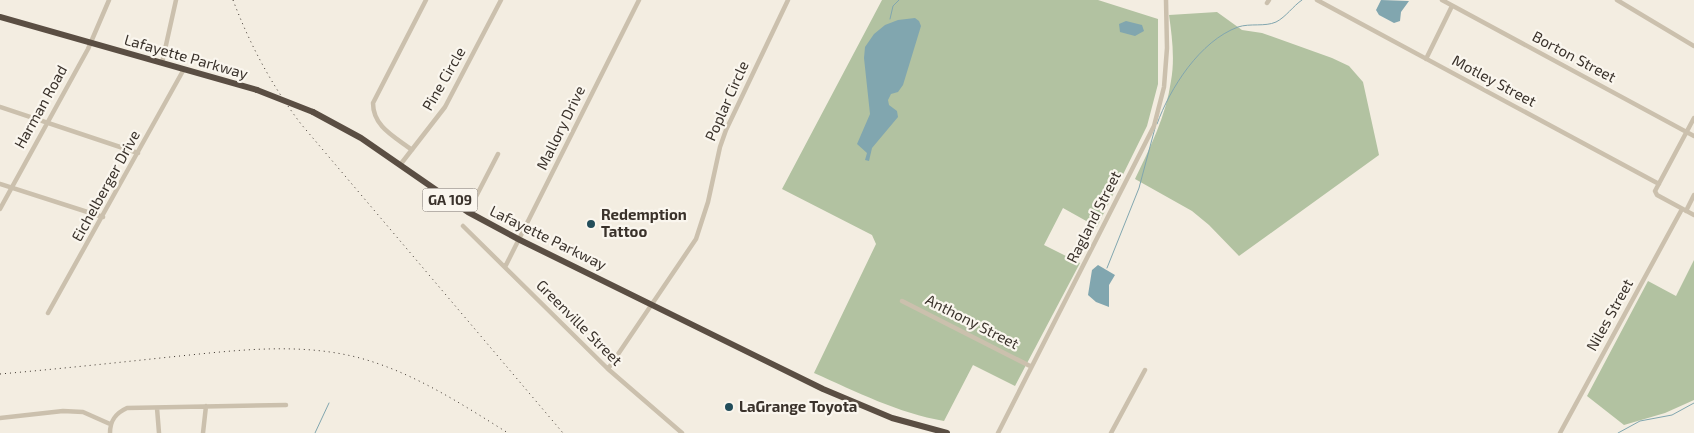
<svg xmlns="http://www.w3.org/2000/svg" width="1694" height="433" font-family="'Exo 2',sans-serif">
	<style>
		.green { fill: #b2c2a1 }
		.water { fill: #81a6af }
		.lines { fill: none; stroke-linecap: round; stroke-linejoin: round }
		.stream { stroke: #81a6af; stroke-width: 1 }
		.minor { stroke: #cbc0ad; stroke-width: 4.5 }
		.highway { stroke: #5a4e43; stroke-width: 6 }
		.rail { stroke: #3a322b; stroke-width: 1; stroke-dasharray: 1 4; stroke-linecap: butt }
		.highway-bridge { stroke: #5a4e43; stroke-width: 6 }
		.poi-dot { fill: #224d5a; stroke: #faf6ee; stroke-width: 2 }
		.labels { text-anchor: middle; stroke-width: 4.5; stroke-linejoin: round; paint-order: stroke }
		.shield { fill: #faf6ee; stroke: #746d66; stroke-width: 1 }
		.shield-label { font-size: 14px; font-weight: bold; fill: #3a322b }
		.street-label { font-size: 15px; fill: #3a322b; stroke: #faf6ee }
		.poi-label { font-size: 15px; font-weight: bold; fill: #3a322b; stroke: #faf6ee; text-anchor: start }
	</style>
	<rect width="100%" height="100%" fill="#f3ede1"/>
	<path class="green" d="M882,0H1098L1158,19V84L1147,126L1097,227L1063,208L1044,245L1080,263L1015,386L973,365L944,421C898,413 857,392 814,373L876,244L872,235L782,189Z
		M1217,12L1242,30L1262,33L1332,58L1349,66L1363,82L1379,155L1239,256L1209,225L1192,211L1135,179C1150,148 1166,116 1171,81C1175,59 1172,36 1169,15Z
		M1694,260V400L1665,413L1624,425L1587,396L1648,281L1676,296Z"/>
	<path class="water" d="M1381,0L1409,1L1401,12L1400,21L1394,23L1379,15L1376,10Z
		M915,18L919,21L921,26L903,85L898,92L891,94L888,100L889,105L897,111L898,117L872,148L869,161L865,160L867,153L857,144L870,114L864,58L865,47L874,34L885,25L898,20Z
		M1126,21L1142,25L1144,31L1135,36L1120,32L1119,24Z
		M1098,265L1115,275L1109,285V307L1096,302L1088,295L1092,270Z"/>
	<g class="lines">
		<path class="stream" d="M890,19L893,6L899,0
			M1157,124C1170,88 1200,41 1238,27C1250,23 1265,27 1276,22C1286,17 1293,6 1302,0
			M1107,268L1139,188L1155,128
			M315,433L329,403
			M1618,433L1640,421L1672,415L1694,403"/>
		<path class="minor" d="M1317,0L1659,184
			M1442,0L1694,136
			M1617,0L1694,46
			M1267,3L1269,0
			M1426,59L1452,6
			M162,63L176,0
			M0,107L138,153
			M1694,118L1655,191L1657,195L1694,215
			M412,150C395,137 373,127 373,103L426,0
			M400,165L445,107L501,0
			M0,184L103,217
			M0,209L88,49L109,0
			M1686,211L1694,195
			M468,212L498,154
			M463,226L608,369L682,433
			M505,267L639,0
			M902,301L1030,366
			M48,313L184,69
			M608,369L696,239L708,202L720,147L726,130L788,0
			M157,408L159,433
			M0,418L63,411L83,412L110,424
			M110,433C110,420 116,413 127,408L286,405
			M203,433L206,406
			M998,433L1154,126L1164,87L1167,48L1166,0
			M1111,433L1145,370
			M1560,433L1682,209"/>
		<path class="highway" d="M0,17L257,90
			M313,112L361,138L468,212L520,240L823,389L892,418L947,433"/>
		<path class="rail" d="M233,0C250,45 272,86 301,124L563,433
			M0,374C57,369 114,363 170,357C231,351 295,342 356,357C411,371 460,403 508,433"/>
		<path class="highway-bridge" d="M257,90L313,112"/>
	</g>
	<g class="poi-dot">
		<circle cx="591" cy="224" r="5"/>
		<circle cx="729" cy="407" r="5"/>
	</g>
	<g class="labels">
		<rect class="shield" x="422.5" y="188.5" width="55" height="23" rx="4"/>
		<g class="shield-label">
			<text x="450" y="205">GA 109</text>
		</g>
		<g class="street-label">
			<text transform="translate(186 57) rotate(16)" y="5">Lafayette Parkway</text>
			<text transform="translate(1574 57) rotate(28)" y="5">Borton Street</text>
			<text transform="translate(444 79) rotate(-60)" y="5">Pine Circle</text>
			<text transform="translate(1494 81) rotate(28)" y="5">Motley Street</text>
			<text transform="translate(727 101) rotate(-66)" y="5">Poplar Circle</text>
			<text transform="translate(41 107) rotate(-61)" y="5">Harman Road</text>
			<text transform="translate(561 128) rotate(-64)" y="5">Mallory Drive</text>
			<text transform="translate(106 186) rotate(-61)" y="5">Eichelberger Drive</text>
			<text transform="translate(1094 217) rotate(-63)" y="5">Ragland Street</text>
			<text transform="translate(548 238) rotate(26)" y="5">Lafayette Parkway</text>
			<text transform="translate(1610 315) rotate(-61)" y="5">Niles Street</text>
			<text transform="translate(972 322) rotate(27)" y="5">Anthony Street</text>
			<text transform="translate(579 323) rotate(45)" y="5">Greenville Street</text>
		</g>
		<g class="poi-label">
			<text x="601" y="220">Redemption<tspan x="601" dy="17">Tattoo</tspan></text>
			<text x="739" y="412">LaGrange Toyota</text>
		</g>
	</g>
</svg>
